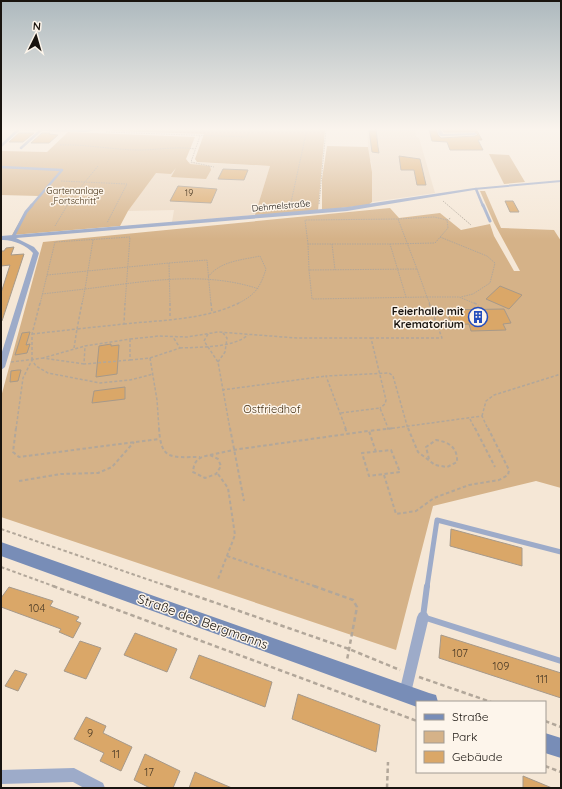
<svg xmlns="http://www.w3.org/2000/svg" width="562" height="789" font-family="Quicksand,sans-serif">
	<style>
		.built { fill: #ecd9c3 }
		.green { fill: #d5b288 }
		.building { fill: #daa768; stroke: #a6998a }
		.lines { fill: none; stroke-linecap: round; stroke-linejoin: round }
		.path-far3 { stroke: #b2a79a; stroke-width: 1; stroke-dasharray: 1.5 1; stroke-linecap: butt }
		.path-far2 { stroke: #b2a79a; stroke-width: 1.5; stroke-dasharray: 3 2; stroke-linecap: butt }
		.path-far1 { stroke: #b2a79a; stroke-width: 2; stroke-dasharray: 3.5 2.5; stroke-linecap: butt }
		.path { stroke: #b2a79a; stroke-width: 2.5; stroke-dasharray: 4.5 3; stroke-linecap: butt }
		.service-far3 { stroke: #9dabc9; stroke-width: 2.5 }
		.service-far2 { stroke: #9dabc9; stroke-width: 3 }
		.service-far1 { stroke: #9dabc9; stroke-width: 5 }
		.service { stroke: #9dabc9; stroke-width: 6 }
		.minor { fill: #9dabc9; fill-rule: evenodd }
		.secondary { fill: #788db7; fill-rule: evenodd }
		.labels { text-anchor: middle; stroke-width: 3; stroke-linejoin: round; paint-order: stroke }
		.far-park-label { font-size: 9px; fill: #442f12; stroke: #fdf5eb }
		.number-label { font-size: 9px; fill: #493925 }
		.far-street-label { font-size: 9px; fill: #19140f; stroke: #fdf5eb }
		.poi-label { font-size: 11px; font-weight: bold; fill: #19140f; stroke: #fdf5eb; text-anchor: end }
		.park-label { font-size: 11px; fill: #442f12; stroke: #fdf5eb }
		.near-number-label { font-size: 11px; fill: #493925 }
		.near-street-label { font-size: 13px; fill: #19140f; stroke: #fdf5eb }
	</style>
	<rect width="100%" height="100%" fill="#f5e7d6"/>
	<path class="built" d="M367,129H415L416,137L419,138L435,193L372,202V172L371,161H369Z
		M164,161L270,166L255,215L172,222L174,210L128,211Z"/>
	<path class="green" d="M110,129H325L318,211L255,215L270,166L197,162L195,159L204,134L113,131Z
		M68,132L195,137L186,159L190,164L210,166L211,170L179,168L211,170L206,179L171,177L176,168L171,174L156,173L128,211L120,226L12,235L25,212L39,196L1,195V151L47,152Z
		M327,146L368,147L372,172V202L368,205L322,210V179Z
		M489,154L509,155L525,182L504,184Z
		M480,191H485L501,228L554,230L561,241V488L536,481L433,506L396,650L1,517V397L43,242L390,208L399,218L440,213L461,230L490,224L494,236L514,271H520L494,223Z"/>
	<path class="building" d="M376,129L378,147L379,153L372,152L369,130Z
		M429,129H436L438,135L441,138L475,136L478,135L475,132H444L442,129H476L482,140H478L483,150H450L447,142L432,141Z
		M19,133H34L23,142H9Z
		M42,133H50L49,134L58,135L49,143H31Z
		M399,156L420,159L426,185H417L414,170H401Z
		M223,169L248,170L244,180L218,179Z
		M178,186L217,189L211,203L170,201Z
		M505,201H513L519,212H510Z
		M14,247L11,255L24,254L2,321L1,320V293L10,265L1,266V251H4L6,248Z
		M500,286L522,295L509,309L486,299Z
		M504,309L511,323L503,324L506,330L471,331L469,324L452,325L446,310Z
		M30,332L26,345L30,344L27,353L15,355L22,333Z
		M111,344V346L119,345L117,374L96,377L99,346Z
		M18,370H21L18,381L10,382L11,371Z
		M125,387V399L92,403L94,391Z
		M451,529L522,548V566L450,546Z
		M9,587L53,601L50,606L79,617L76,621L81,623L73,638L59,632L61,629L1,607V598Z
		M135,633L177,649L167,672L124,655Z
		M441,635L561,673V698L439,658Z
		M80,641L101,648L86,679L64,671Z
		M199,655L272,682L265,707L190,678Z
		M15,670L27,674L18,691L5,686Z
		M298,694L380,725L376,752L292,719Z
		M86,717L106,726L103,733L132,747L121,771L100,761L104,753L74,739Z
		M145,754L180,771L173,788H150L134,780Z
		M195,772L213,780L232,788H189Z
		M523,776L552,788H523Z"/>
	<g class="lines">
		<path class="path-far3" d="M106,132L247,137L251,129H255
			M200,136L191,162L214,167
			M60,145C87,144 113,150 140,150C158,150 176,146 195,149
			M61,181L127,184L107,223
			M443,201L471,225
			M319,204L326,129
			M290,207L307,129
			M398,219L434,217L447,220
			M55,226L71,199L98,166
			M440,237L487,256L495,263L490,283L473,294L461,297
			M93,240L85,289C143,282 202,270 259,289
			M308,244L305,220L398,219L417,269
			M332,244H390L406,297
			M390,244L435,243L448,228L447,220L451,218
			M169,263L207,260L211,304
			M417,269L427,297L312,299L309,270Z
			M309,270L308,244H332L335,270
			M47,275L169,263L170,304
			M208,277C220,261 242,260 260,256L266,269C260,288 255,295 237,304
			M42,294L85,289L82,304
			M427,297L430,304
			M427,297H459L476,304
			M40,304L55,242L130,237L125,304"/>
		<path class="path-far2" d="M170,303V318
			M211,303L212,313
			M474,303L479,305
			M124,324C162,320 204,320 239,303
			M32,334L77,329L82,303
			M208,334L204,341L218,362L230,429
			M371,338H442L429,303
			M130,339L159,336L187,337L218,332L297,338H371L386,400L385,404L380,408
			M130,339V360L84,364L85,346Z
			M74,348L77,329L124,324L125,303
			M180,348C200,347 233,348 248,335
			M150,358L180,348L173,337
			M32,360V334L40,303
			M130,360L150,358L157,400L159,429
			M11,362L43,358
			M218,362L225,352L227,338L223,333
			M84,364L43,358L85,346
			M222,390L326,376
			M341,413L380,408L388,428
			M482,416L486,401L494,395L561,374
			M470,419L475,429
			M16,429L23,378L32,360L36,366L48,373L100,383L130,380L153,374
			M346,429L326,376L389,373L393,376L408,429
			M387,429L482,416L488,429"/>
		<path class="path-far1" d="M16,428L13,452L19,457L159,439
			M159,428C161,461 171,457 200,457
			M230,428L244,501
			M345,428L347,433
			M408,428L418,452L435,465L447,467L457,462C458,448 449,442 436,440L426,447L429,459
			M475,428L495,467
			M391,450L400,472L369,476L362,453Z
			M376,452L369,431L394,428
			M210,455L233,450L368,431
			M210,455L218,459L221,466L216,474L205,478L193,472C194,460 199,457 210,455Z
			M218,474L228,488L235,535L218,579
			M384,475L396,514L416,511L434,498L469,485L499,480L508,475L509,470L488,428
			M19,481L61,474L98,473L112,467L134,442
			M1,529L170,587
			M227,556L317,587
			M1,567L56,587"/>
		<path class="path" d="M53,586L417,721
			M167,586L349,649L400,670
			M314,586L353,600L357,607L347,660
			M419,677L491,702
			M545,721L561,727
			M545,766L561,772
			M387,788L388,762"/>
		<path class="service-far3" d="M1,146L19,129
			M21,148L41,130
			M1,167L62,170L31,206
			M476,189L483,206"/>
		<path class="service-far2" d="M483,205L490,221
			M13,237L26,212L32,205"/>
		<path class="service-far1" d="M427,587L437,520L561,552"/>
		<path class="service" d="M427,586L423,617L561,661"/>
		<path class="minor" d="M1,129H102L86,132L1,130Z
			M437,129H441L443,134L475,133L477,134L475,135L441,136L439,135Z
			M561,180V182L474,190L347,211L16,238L34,247L39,253L5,367L1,370V355L33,253C27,245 11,239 1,240V236L347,207L474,188Z
			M423,611L427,613L429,617L411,693L409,697L405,699L401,697L399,693L417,617L419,613Z
			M74,768L103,783L105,788H84L73,782L1,784V770Z"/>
		<path class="secondary" d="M1,542L429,693L436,695L438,702H417V707L1,556Z
			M545,733L561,738V758L545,753Z"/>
	</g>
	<linearGradient id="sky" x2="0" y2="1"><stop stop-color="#adb9be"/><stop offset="0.54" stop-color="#faf4ed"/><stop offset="1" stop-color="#faf4ed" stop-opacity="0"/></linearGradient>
	<rect width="562" height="239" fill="url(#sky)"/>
	<defs>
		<g id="building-ring" transform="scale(1)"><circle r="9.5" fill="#fdf5eb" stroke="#254ebc" stroke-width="1.5"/><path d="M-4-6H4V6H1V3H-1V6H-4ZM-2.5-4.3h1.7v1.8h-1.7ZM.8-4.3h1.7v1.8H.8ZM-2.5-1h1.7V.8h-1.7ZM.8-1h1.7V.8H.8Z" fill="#254ebc"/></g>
	</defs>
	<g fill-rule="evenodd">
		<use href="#building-ring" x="478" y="317"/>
	</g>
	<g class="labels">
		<g class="far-park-label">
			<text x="75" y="194">Gartenanlage<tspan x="75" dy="10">„Fortschritt“</tspan></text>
		</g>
		<g class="number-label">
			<text x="189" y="196">19</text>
		</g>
		<g class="far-street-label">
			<text transform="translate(281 206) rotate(-5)" y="3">Dehmelstraße</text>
		</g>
		<g class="poi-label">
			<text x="464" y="315">Feierhalle mit<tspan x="464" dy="13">Krematorium</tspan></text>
		</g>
		<g class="park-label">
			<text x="272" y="413">Ostfriedhof</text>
		</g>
		<g class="near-number-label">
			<text x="37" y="612">104</text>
			<text x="460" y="657">107</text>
			<text x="501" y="670">109</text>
			<text x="542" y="683">111</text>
			<text x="90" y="737">9</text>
			<text x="116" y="758">11</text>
			<text x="149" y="776">17</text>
		</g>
		<g class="near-street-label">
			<text transform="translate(203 621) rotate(20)" y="5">Straße des Bergmanns</text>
		</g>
	</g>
	<rect width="562" height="789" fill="none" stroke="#19140f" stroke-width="4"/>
	<rect x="416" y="701" width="130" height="72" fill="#fdf5eb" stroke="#a29b93"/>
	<rect x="424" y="714" width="20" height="6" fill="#788db7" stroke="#a29b93"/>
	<text x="452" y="721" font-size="12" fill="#19140f">Straße</text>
	<rect x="424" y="731" width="20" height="12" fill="#d5b288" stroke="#a29b93"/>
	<text x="452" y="741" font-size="12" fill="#19140f">Park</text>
	<rect x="424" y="751" width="20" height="12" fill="#daa768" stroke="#a29b93"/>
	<text x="452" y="761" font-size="12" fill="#19140f">Gebäude</text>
	<g transform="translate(36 36) rotate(5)" stroke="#fdf5eb" stroke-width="3" paint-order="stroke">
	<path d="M0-3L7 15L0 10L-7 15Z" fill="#19140f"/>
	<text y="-6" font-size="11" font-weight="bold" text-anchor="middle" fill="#19140f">N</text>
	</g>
</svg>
